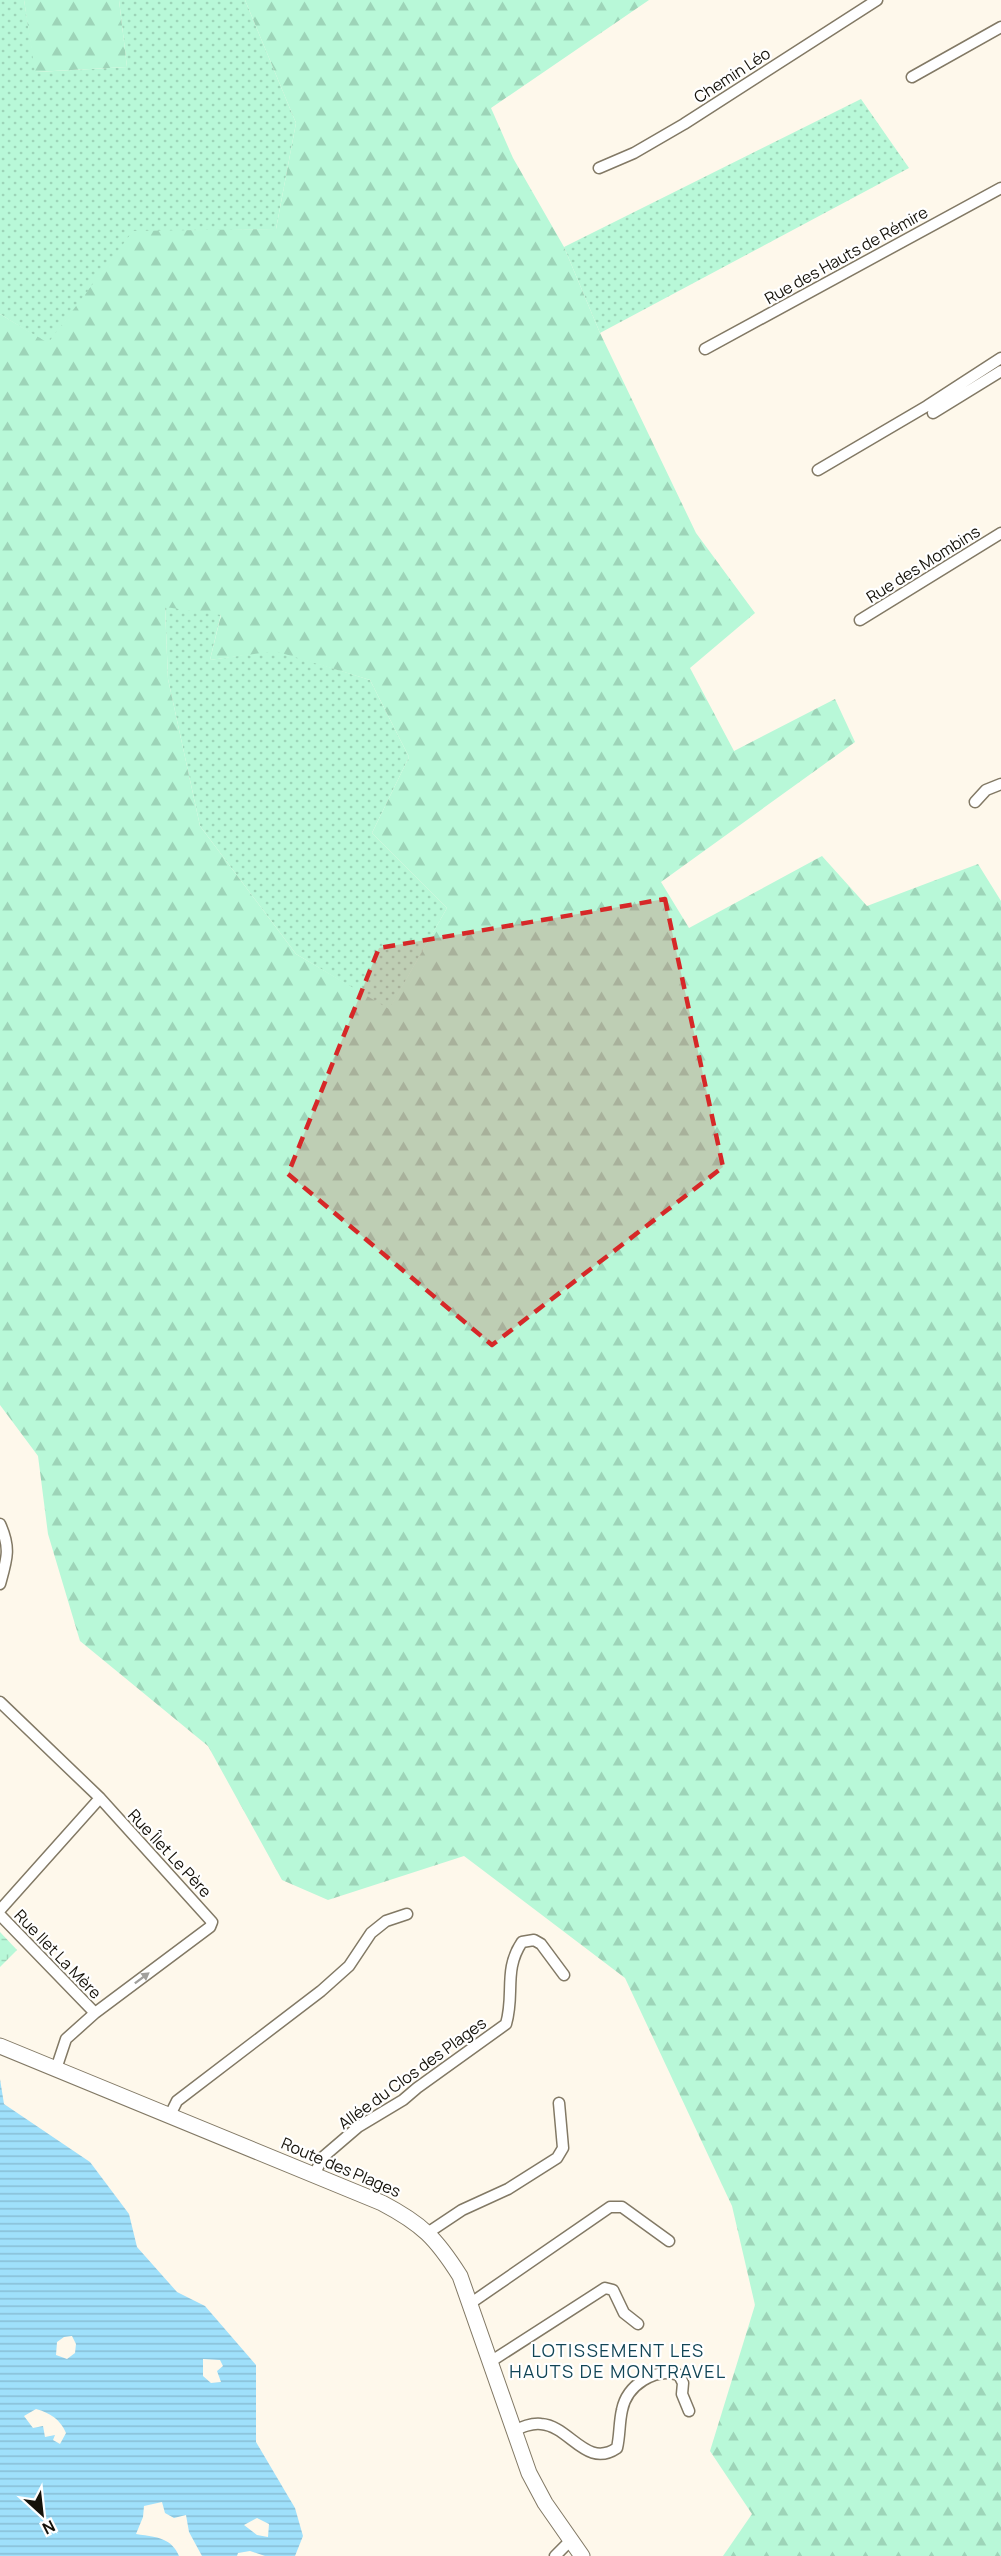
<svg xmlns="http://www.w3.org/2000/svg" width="1001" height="2556" font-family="Manrope,sans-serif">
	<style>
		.grass { fill: url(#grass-dots) }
		.forest { fill: url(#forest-firs); fill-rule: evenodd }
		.wetland { fill: url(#wetland-marsh) }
		.water { fill: url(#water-rules); fill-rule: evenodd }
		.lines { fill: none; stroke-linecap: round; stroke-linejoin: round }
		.street-casing { stroke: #827965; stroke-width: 13 }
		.secondary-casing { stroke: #827965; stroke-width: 17 }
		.street { stroke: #fff; stroke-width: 10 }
		.secondary { stroke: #fff; stroke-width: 15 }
		.oneway { fill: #a1a09d }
		.marked { fill: #d62828; fill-opacity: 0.2; stroke: #d62828; stroke-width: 4.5; stroke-dasharray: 12 8; stroke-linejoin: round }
		.labels { text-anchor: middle; stroke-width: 4.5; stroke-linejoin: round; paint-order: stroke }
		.street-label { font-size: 16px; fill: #15120a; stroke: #fff }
		.neighbourhood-label { font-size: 18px; letter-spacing: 1.5px; fill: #124556; stroke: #fff }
	</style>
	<defs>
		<pattern id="grass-dots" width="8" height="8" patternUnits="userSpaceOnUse" patternTransform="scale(1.5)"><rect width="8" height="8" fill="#b8f8d8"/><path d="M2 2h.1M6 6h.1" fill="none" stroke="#9dd4b8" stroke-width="1.8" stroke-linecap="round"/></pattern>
		<pattern id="forest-firs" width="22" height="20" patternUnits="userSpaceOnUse" patternTransform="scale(1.5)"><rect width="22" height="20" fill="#b8f8d8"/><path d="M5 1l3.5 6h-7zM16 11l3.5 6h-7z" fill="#9dd4b8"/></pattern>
		<pattern id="wetland-marsh" width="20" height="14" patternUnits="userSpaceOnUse" patternTransform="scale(1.5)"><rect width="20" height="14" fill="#b8f8d8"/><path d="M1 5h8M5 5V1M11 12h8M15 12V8" fill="none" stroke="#9dd4b8"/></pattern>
		<pattern id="water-rules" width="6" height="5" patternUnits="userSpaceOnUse" patternTransform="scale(1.5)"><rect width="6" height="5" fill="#9fe0fb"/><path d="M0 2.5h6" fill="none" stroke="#88bfd6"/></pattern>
	</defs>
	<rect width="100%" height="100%" fill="#fef8eb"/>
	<path class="grass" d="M0,0H24L36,72L127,67L119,0H245L296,123L276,229L133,232L48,344L0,314Z
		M861,99L909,168L600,333L564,247Z
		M165,606L221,614L210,660L275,650L370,680L409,757L372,833L447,908L389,1010L296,954L200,826L168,679Z"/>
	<path class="forest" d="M24,0H119L127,67L35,72Z
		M245,0H649L491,108L513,158L564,247L600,333L696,533L755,613L690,668L734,751L835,699L855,742L661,882L689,928L822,856L867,906L978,864L1001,901V2556H723L752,2514L710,2451L755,2305L732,2206L625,1978L464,1856L328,1900L282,1880L208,1746L80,1641L48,1534L38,1456L0,1405V314L48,343L133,231L276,229L296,123ZM165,607L221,615L210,660L275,651L370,680L409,757L372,833L447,908L389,1009L296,954L200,826L168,679Z"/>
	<path class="wetland" d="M0,1932L17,1950L0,1967Z"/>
	<path class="water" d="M0,2079L4,2104L90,2162L129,2214L137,2247L177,2292L205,2306L256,2365V2442L295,2508L303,2536L295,2556H265L250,2551L238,2553L237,2556H202L189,2532L186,2515L174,2518L165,2513L162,2502L144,2506L143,2517L136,2534C155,2537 171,2537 179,2556H0ZM72,2336L76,2344L75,2353L67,2359L56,2355L57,2342L64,2337ZM203,2359L220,2360L223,2366L217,2371L221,2382L211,2383L203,2376ZM36,2409C50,2413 60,2419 66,2433L60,2444L53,2440L55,2435L45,2437L43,2426L33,2428L24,2416ZM257,2518L269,2524L268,2537L257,2535L244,2525Z"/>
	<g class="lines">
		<g class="street-casing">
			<path id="street" d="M912,77L1001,27
				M599,168L634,153L684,124L877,0
				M705,349L1001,188
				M933,413L1001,371
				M818,470L927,406L1001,358
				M860,620L1001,533
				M975,802L986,790L1001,784
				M0,1524C11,1548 7,1559 0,1584
				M0,1702L100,1798L212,1922L210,1927L95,2013L66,2039L56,2069
				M0,1910L100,1798
				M0,1915L95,2013
				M170,2115L177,2101L321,1991L349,1966L371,1933L386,1921L407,1914
				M314,2175L323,2157L358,2127L403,2100L417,2088L506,2024C515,1994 503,1970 522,1942L534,1940L541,1944L564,1975
				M429,2232L462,2210L508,2189L557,2158L563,2148L559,2103
				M471,2303L610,2207H622L669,2241
				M490,2362L605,2288L613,2290L624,2313L638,2324
				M513,2431C522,2427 531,2423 541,2424C570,2426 586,2469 617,2448C620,2435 619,2423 622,2410C627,2385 655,2367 679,2375L683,2383L682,2394L689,2411
				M555,2556L570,2541"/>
		</g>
		<g class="secondary-casing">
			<path id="secondary" d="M0,2046L382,2203C422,2224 436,2238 460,2276L529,2473L545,2503L582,2556"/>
		</g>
		<use href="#street" class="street"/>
		<use href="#secondary" class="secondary"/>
	</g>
	<defs><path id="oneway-solid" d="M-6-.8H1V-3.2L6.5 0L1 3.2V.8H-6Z" transform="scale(1.5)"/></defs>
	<use class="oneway" href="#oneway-solid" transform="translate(142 1978) rotate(-37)"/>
	<path class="marked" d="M665,899L723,1167L492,1345L288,1174L379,948Z"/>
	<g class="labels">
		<g class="street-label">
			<text transform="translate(732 75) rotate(-33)" y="6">Chemin Léo</text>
			<text transform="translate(846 255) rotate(-29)" y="6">Rue des Hauts de Rémire</text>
			<text transform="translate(923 564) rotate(-32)" y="6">Rue des Mombins</text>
			<text transform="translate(170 1853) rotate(47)" y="6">Rue Îlet Le Père</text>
			<text transform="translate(58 1954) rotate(46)" y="6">Rue Ilet La Mère</text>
			<text transform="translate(412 2073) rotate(-36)" y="6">Allée du Clos des Plages</text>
			<text transform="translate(341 2167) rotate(23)" y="6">Route des Plages</text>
		</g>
		<g class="neighbourhood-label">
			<text x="618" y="2357">LOTISSEMENT LES<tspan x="618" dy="21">HAUTS DE MONTRAVEL</tspan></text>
		</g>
	</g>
	<g transform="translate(42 2514) rotate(153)" stroke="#ffffff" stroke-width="4.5" paint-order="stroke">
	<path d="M0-4.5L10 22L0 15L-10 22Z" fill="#15120a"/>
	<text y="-9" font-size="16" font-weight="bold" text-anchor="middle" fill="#15120a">N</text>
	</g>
</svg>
